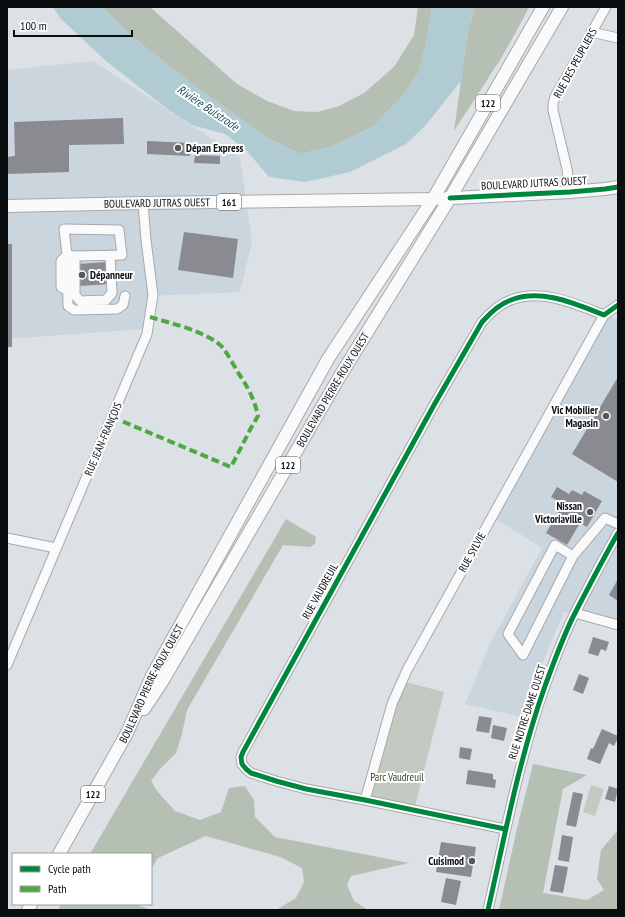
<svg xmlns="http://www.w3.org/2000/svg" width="625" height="917" font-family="'PT Sans Narrow',sans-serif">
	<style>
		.built { fill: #cad5dd }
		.green { fill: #c3cac1 }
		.forest { fill: #b6bfb3 }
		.water { fill: #b1cbd3 }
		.building { fill: #8a8a91 }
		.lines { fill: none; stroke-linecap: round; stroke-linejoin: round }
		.minor-casing { stroke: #a6a9ac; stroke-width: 11 }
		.major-casing { stroke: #a6a9ac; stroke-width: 14 }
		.minor { stroke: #fafafb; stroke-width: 9 }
		.major { stroke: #fafafb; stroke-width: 12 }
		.quiet { stroke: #50a842; stroke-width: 4; stroke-dasharray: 8 4; stroke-linecap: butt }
		.cycleway-casing { stroke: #fff; stroke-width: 8 }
		.cycleway { stroke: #00873e; stroke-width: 5 }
		.poi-dot { fill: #54585c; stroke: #fff; stroke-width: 1.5 }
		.labels { text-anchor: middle; stroke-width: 4; stroke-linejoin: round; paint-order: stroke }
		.shield { fill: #fff; stroke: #545658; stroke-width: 1 }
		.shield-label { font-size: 10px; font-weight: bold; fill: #0b0e11 }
		.street-label { font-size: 11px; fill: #0b0e11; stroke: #fff }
		.poi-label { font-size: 11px; font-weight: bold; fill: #0b0e11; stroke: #fff; text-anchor: end }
		.park-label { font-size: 11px; fill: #35481c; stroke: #fff }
		.water-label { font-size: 12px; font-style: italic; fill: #154854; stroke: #fff }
	</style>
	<rect width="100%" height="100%" fill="#dce1e6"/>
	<path class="built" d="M93,61L240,157L252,242L240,292L149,296L144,329L7,339V70Z
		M606,313L618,320V625L564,612L542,664L523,717L465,704L491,642L542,548L495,518Z"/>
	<path class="green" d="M402,681L444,692L414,810L365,800Z
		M591,785L604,789L595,816L583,812Z"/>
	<path class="forest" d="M102,7H150L237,84L267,101L294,111L317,112L339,106L364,93L394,67L414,35L418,7H432L427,39L419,72L405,93L374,126L333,146L300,154L268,138L204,93L131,36Z
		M475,7H529L516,32L500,60L454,131L468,30Z
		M286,519L316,537L315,544L310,547L283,545L187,710L182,734L176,753L160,769L151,781L157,791L175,811L200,820L221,812L229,788L245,786L254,800L255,817L275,837L409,863L351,876L347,885L354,901L365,908L366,910H276L296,898L304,882L302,868L280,857L206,836L158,858L151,869V854H90Z
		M533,764L587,775L563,789L543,893L587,900L604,890L597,879L601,850L618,830V910H499L518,824Z
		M61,904H135L151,910H58Z"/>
	<path class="water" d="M53,7H102L131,36L204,93L268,138L300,154L333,146L374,126L405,93L419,72L427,39L432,7H475L468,30L461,81L425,126L406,144L350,172L305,182L269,177L247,151L225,134L192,125L166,108L106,61L60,18Z"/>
	<path class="building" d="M123,118L124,144L69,145V172L7,174V157L15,156L14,122Z
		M147,141L191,143L190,156L147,154Z
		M195,155L220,156V164L194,163Z
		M184,232L238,239L233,278L178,270Z
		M7,244H12V347H7Z
		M108,262L110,284L80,286L78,264Z
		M618,377V482L572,454Z
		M557,487L569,494L572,490L582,495L584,491L602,501L587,527L580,523L567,545L546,533L563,504L551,497Z
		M618,579V601L609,595Z
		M593,637L609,642L606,651L601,649L598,656L588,653Z
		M579,674L589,678L583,694L573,690Z
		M479,716L492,718L489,733L476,731Z
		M493,725L507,728L504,741L491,738Z
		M602,729L618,736V738L614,746L609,743L600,764L587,759L591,748L593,749Z
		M460,747L472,749L470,760L459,758Z
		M468,770L493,774V779L496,780L495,788L466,784Z
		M609,786L618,789L615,802L605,799Z
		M573,792L583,794L576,827L566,825Z
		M562,835L573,837L569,862L558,860Z
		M441,842L476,847L471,877L436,872Z
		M555,865L568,867L563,893L550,891Z
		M446,878L461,881L456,905L441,902Z"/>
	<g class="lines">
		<g class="minor-casing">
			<path id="minor" d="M591,32L618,38
				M570,192L567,169L553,110V104L555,97L606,7
				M64,229L119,230L122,255L75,256L67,255Z
				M67,255L68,306L74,310L117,309L123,305L125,296
				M67,255L61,261V287L68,291
				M75,256V295L80,301L106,300L112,293L110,255
				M7,538L56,548
				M573,556L555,545L508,634L523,655L573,556L605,518L618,524
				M575,613L618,625
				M7,665L147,334L153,295L146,240L143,203
				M365,800L392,704L407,670L604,315
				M505,829L365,800L306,789L276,781L251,773L246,769L242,764L241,757L243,752L434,405L482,322C490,313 499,304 511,300C541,288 576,304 604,315L618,305
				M488,910C505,835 519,759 545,686C554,662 563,636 575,613C589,586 603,559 618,533"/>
		</g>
		<g class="major-casing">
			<g id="major">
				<path id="s1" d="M7,206L143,203L433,199L570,192L605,189L618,187"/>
				<path id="s2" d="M144,709L162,682L340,376L450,198L562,7"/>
				<path id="s3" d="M59,854L127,733L152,676L328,359L433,199L543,7"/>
				<path d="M28,910L31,904"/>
			</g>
		</g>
		<use href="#minor" class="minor"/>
		<use href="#major" class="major"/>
		<path class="quiet" d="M112,417L231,467L251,428L258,416C255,401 248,387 239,374C234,366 229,356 223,348C209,332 170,323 150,317"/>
		<g class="cycleway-casing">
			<path id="cycleway" d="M450,198L570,192L605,189L618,187
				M505,829L365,800L306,789L276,781L251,773L246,769L242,764L241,757L243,752L434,405L482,322C490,313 499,304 511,300C541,288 576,304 604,315L618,305
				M488,910C505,835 519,759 545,686C554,662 563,636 575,613C589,586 603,559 618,533"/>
		</g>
		<use href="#cycleway" class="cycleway"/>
	</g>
	<g class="poi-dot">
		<circle cx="178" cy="148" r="4"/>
		<circle cx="82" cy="275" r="4"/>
		<circle cx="606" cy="416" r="4"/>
		<circle cx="590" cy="512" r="4"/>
		<circle cx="472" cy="861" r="4"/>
	</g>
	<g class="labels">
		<g class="shield">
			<rect x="476" y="95" width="24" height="16" rx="3"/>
			<rect x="217" y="194" width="24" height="16" rx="3"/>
			<rect x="276" y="457" width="24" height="16" rx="3"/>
			<rect x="81" y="786" width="24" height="16" rx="3"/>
		</g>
		<g class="shield-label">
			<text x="488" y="107">122</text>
			<text x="229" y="206">161</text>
			<text x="288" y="469">122</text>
			<text x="93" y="798">122</text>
		</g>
		<g class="street-label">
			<text transform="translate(575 63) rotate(-61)" y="4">RUE DES PEUPLIERS</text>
			<text transform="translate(534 183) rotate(-3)" y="4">BOULEVARD JUTRAS OUEST</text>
			<text dy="4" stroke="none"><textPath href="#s1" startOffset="150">BOULEVARD JUTRAS OUEST</textPath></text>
			<text dy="4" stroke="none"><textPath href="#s2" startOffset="371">BOULEVARD PIERRE-ROUX OUEST</textPath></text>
			<text transform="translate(103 439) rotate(-67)" y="4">RUE JEAN-FRANÇOIS</text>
			<text transform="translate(472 552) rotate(-61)" y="4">RUE SYLVIE</text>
			<text transform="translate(320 591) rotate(-61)" y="4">RUE VAUDREUIL</text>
			<text dy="4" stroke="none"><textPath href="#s3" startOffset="194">BOULEVARD PIERRE-ROUX OUEST</textPath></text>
			<text transform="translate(527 712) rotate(-72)" y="4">RUE NOTRE-DAME OUEST</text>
		</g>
		<g class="poi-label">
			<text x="186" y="152" text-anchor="start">Dépan Express</text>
			<text x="90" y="279" text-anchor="start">Dépanneur</text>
			<text x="598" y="414">Vic Mobilier<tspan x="598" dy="13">Magasin</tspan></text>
			<text x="582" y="510">Nissan<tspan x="582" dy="13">Victoriaville</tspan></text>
			<text x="464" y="865">Cuisimod</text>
		</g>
		<g class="park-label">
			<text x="397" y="781">Parc Vaudreuil</text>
		</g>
		<g class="water-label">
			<text transform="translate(208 108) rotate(34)" y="4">Rivière Bulstrode</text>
		</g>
	</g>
	<rect width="625" height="917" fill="none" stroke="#0b0e11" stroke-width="16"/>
	<rect x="12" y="853" width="140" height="52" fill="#ffffff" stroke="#9d9fa0"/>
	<rect x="20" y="866" width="20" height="6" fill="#00873e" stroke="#9d9fa0"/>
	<text x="48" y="873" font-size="12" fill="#0b0e11">Cycle path</text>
	<rect x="20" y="886" width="20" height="6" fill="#50a842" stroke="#9d9fa0"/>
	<text x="48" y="893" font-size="12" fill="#0b0e11">Path</text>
	<path d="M14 30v6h118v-6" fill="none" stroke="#0b0e11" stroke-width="2"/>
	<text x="20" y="30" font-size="12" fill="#0b0e11" stroke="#ffffff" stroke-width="3" paint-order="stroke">100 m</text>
</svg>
